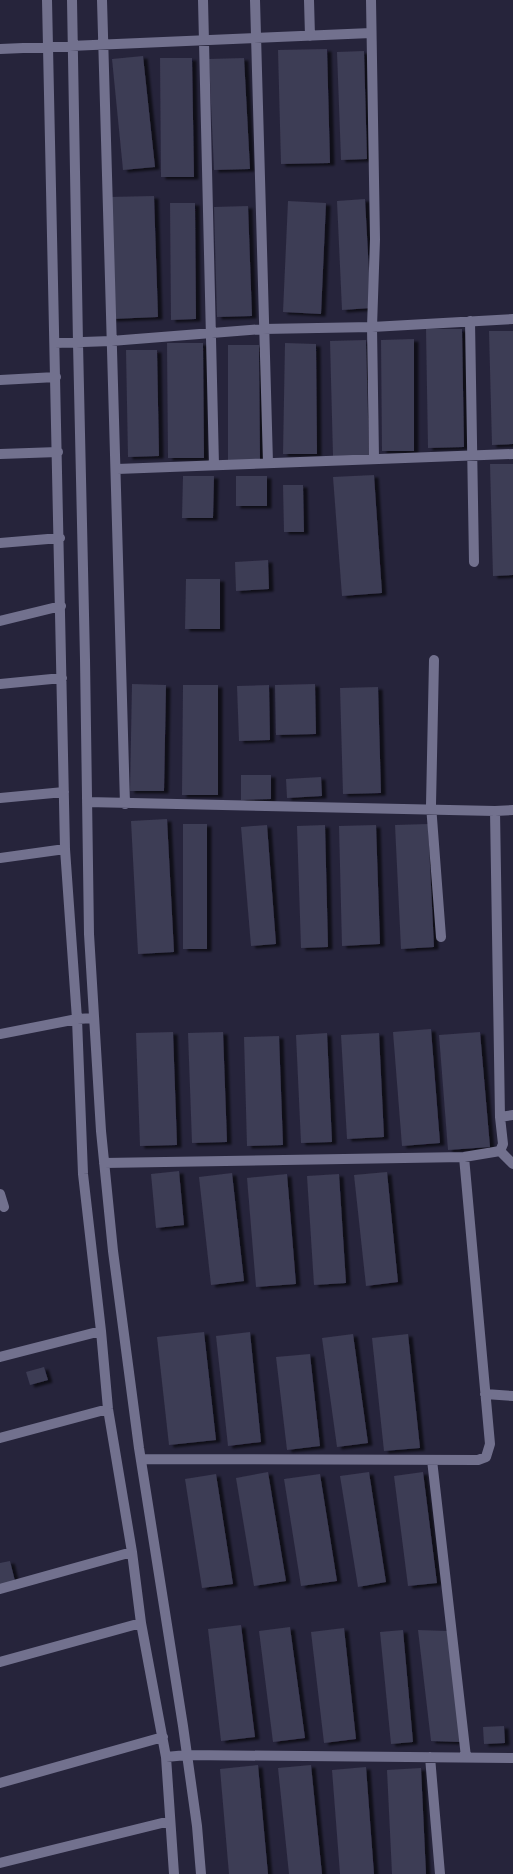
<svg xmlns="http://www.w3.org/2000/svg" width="513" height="1874" font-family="'Titillium Web',sans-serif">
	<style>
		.building { fill: #3d3c54; filter: url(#shadow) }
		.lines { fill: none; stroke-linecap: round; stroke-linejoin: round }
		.minor { stroke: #72718e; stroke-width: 10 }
	</style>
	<defs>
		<filter id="shadow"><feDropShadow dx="4.5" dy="2.5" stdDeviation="1" flood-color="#0009"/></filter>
	</defs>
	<rect width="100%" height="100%" fill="#26243b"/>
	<path class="building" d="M327,49L330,163L281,164L278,50Z
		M364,51L367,159L341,160L337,52Z
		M143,56L155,167L123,170L112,59Z
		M160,58H192L194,177H161Z
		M244,58L250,169L214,170L209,59Z
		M154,196L158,317L112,319L109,197Z
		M365,199L371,308L342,310L337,201Z
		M288,201L326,203L321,314L283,312Z
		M170,203H195L196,319L171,320Z
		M248,206L252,316L217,317L214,207Z
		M426,329H462L464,447L428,448Z
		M489,331H513V444L492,445Z
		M414,339V451H382L381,340Z
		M366,340L369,455L333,456L330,341Z
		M167,343H203L204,458H168Z
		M285,343L316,344L317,454H283Z
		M228,345H259L260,460H228Z
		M126,350H157L159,456L128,457Z
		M490,464H513V575L493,576Z
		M374,475L382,593L342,596L333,477Z
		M183,476H214L213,518H182Z
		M236,476H267V506H236Z
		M283,485H303L304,532H284Z
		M268,560L269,589L236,591L235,562Z
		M186,579H220V629H185Z
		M132,684L166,685L164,791H130Z
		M315,684L316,734L276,735L275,685Z
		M183,685H218V795H182Z
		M269,685L270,740L239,741L237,686Z
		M378,687L381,793L343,794L340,688Z
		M241,775H271V799L241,800Z
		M321,777L322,796L287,798L286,779Z
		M167,819L174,952L138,954L131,821Z
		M183,824H207V949H183Z
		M428,824L434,947L401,949L395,825Z
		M267,825L276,944L251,946L241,827Z
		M325,825L328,947L301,948L297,826Z
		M376,825L380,944L342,946L339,826Z
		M431,1029L440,1143L402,1146L393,1032Z
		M173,1032L177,1145L140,1146L136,1033Z
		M223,1032L227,1142L192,1143L188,1033Z
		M480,1032L490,1147L448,1150L439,1035Z
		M327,1033L332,1142L301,1143L296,1035Z
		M379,1033L384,1137L347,1139L341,1035Z
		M279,1036L283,1145L247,1146L244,1037Z
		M179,1171L184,1225L156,1228L151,1174Z
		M387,1172L398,1282L366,1286L354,1175Z
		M232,1173L244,1281L211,1285L199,1177Z
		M287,1174L296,1284L256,1287L247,1178Z
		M339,1174L346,1283L314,1285L307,1176Z
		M204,1332L216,1440L169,1445L157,1337Z
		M250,1332L261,1442L228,1446L216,1336Z
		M353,1334L368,1443L337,1447L322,1338Z
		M408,1334L420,1448L384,1451L372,1338Z
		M310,1354L320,1446L287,1450L276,1357Z
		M44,1367L48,1380L30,1385L26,1372Z
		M268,1472L286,1581L254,1586L236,1478Z
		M369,1472L386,1582L358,1587L340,1476Z
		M423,1472L437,1583L408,1586L394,1476Z
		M216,1474L233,1584L202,1588L185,1479Z
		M320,1474L337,1581L301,1586L284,1479Z
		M10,1561L15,1581L0,1585V1563Z
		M241,1625L255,1737L221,1741L208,1629Z
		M290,1627L305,1738L273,1742L259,1631Z
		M344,1628L356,1739L324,1743L311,1632Z
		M403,1630L413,1742L391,1744L380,1632Z
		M418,1630L447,1631L461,1742L431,1741Z
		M504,1726L505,1743L484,1744L483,1727Z
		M258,1765L268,1874H229L220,1769Z
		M311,1765L322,1874H289L278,1768Z
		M366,1767L374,1874H340L332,1770Z
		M421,1768L426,1874H392L387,1770Z"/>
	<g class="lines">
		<path class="minor" d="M47,0L65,849L77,1019L83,1174L101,1331L108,1409L132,1552L141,1623L166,1757L174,1874
			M72,0L78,343L85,659L89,934L101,1131L113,1251L139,1448L183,1726L197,1826L201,1874
			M102,0L125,804
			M203,0L214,465
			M255,0L268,463
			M309,0L310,36
			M371,0L375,239L372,327L374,458
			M0,49L371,33
			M470,321L474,562
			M55,343L111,341L263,329L372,327L513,319
			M0,380L56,377
			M0,454L58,452
			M117,469L513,454
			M0,543L60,538
			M0,621L61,606
			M434,660L431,805L441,937
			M0,684L62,678
			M0,798L64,792
			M87,802L495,811L513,810
			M495,811L500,1117L513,1115
			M0,858L65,849
			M0,1034L77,1019L94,1018
			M500,1151L513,1164
			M104,1163L464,1157L500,1151L503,1144L500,1117
			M0,1194L4,1207
			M0,1357L101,1331
			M485,1394L513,1396
			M0,1438L108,1409
			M141,1459L478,1460L486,1457L490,1444L464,1157
			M432,1460L466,1757
			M0,1589L132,1552
			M0,1662L141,1623
			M166,1757L187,1755L513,1758
			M430,1757L440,1874
			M0,1783L163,1737
			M0,1863L170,1821"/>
	</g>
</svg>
